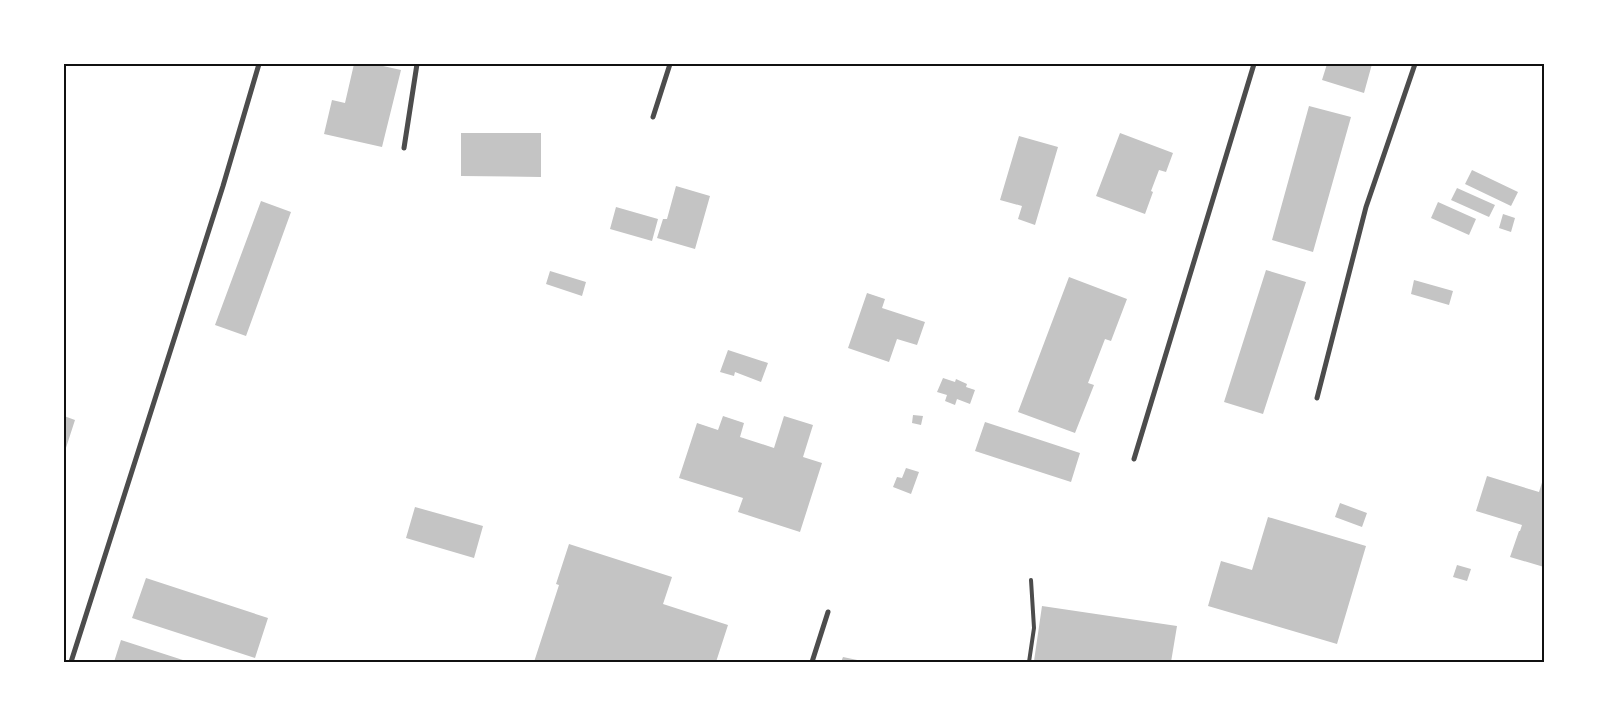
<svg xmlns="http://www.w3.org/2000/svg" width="1608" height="726" font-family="Figtree,sans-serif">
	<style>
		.building { fill: #c4c4c4 }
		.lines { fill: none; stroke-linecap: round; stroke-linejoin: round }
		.service { stroke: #4c4c4c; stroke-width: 4 }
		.minor { stroke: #4c4c4c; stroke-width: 5 }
		.neatline { fill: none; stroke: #111; stroke-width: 2 }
	</style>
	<rect width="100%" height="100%" fill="#fff"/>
	<path class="building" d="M354,64H374L401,70L382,147L324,134L332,100L345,103Z
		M1327,64H1372L1364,93L1322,80Z
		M1309,106L1351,117L1313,252L1272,240Z
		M461,133H541V177L461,176Z
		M1120,133L1173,153L1166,172L1159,170L1151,191L1153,192L1145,214L1096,196Z
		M1019,136L1058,147L1035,225L1018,219L1022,206L1000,200Z
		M1472,170L1518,192L1511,206L1465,184Z
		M676,186L710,196L695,249L657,238L663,219H667Z
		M1457,188L1495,205L1489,217L1451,200Z
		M261,201L291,212L246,336L215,325Z
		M1438,202L1476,219L1469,235L1431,218Z
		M616,207L658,219L652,241L610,229Z
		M1503,214L1515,218L1511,232L1499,228Z
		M1266,270L1306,282L1263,414L1224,402Z
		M550,271L586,282L582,296L546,284Z
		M1069,277L1127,299L1111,341L1105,339L1088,383L1094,385L1075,433L1018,412Z
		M1414,280L1453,291L1449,305L1411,294Z
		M867,293L885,299L882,308L925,322L917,345L897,339L889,362L848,348Z
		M728,350L768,363L761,382L735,372L734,376L720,372Z
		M943,378L955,382L956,379L967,384L966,387L975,390L970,404L957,399L955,405L945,401L947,395L937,392Z
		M913,415L923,416L921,425L912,423Z
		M64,416L75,420L64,454Z
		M723,416L744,423L740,437L774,448L784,416L813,425L803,457L822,463L800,532L738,512L743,498L679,478L697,423L718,430Z
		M985,422L1080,453L1071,482L975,451Z
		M906,468L919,472L911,494L893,487L897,477L902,478Z
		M1487,476L1539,492L1544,476V567L1510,557L1519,531H1520L1522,525L1476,511Z
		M1340,503L1367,513L1362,527L1335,517Z
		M415,507L483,526L474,558L406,538Z
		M1268,517L1366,546L1337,644L1208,606L1221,561L1252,570Z
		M569,544L672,577L663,604L728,625L716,662H534L559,585L556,584Z
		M1457,565L1471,569L1467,581L1453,577Z
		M146,578L268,618L255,658L132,618Z
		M1042,606L1177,626L1171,662L1034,661Z
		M121,640L189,662H114Z
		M843,657L862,661V662H841Z"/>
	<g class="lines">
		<path class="service" d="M1029,662L1034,628L1031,580"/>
		<path class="minor" d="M653,117L670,64
			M404,148L417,64
			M1317,398L1366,207L1415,64
			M1134,459L1254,64
			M71,662L223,186L259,64
			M812,662L828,612"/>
	</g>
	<rect width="1608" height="726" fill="none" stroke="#ffffff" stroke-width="130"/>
	<rect x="65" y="65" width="1478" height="596" class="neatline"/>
</svg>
